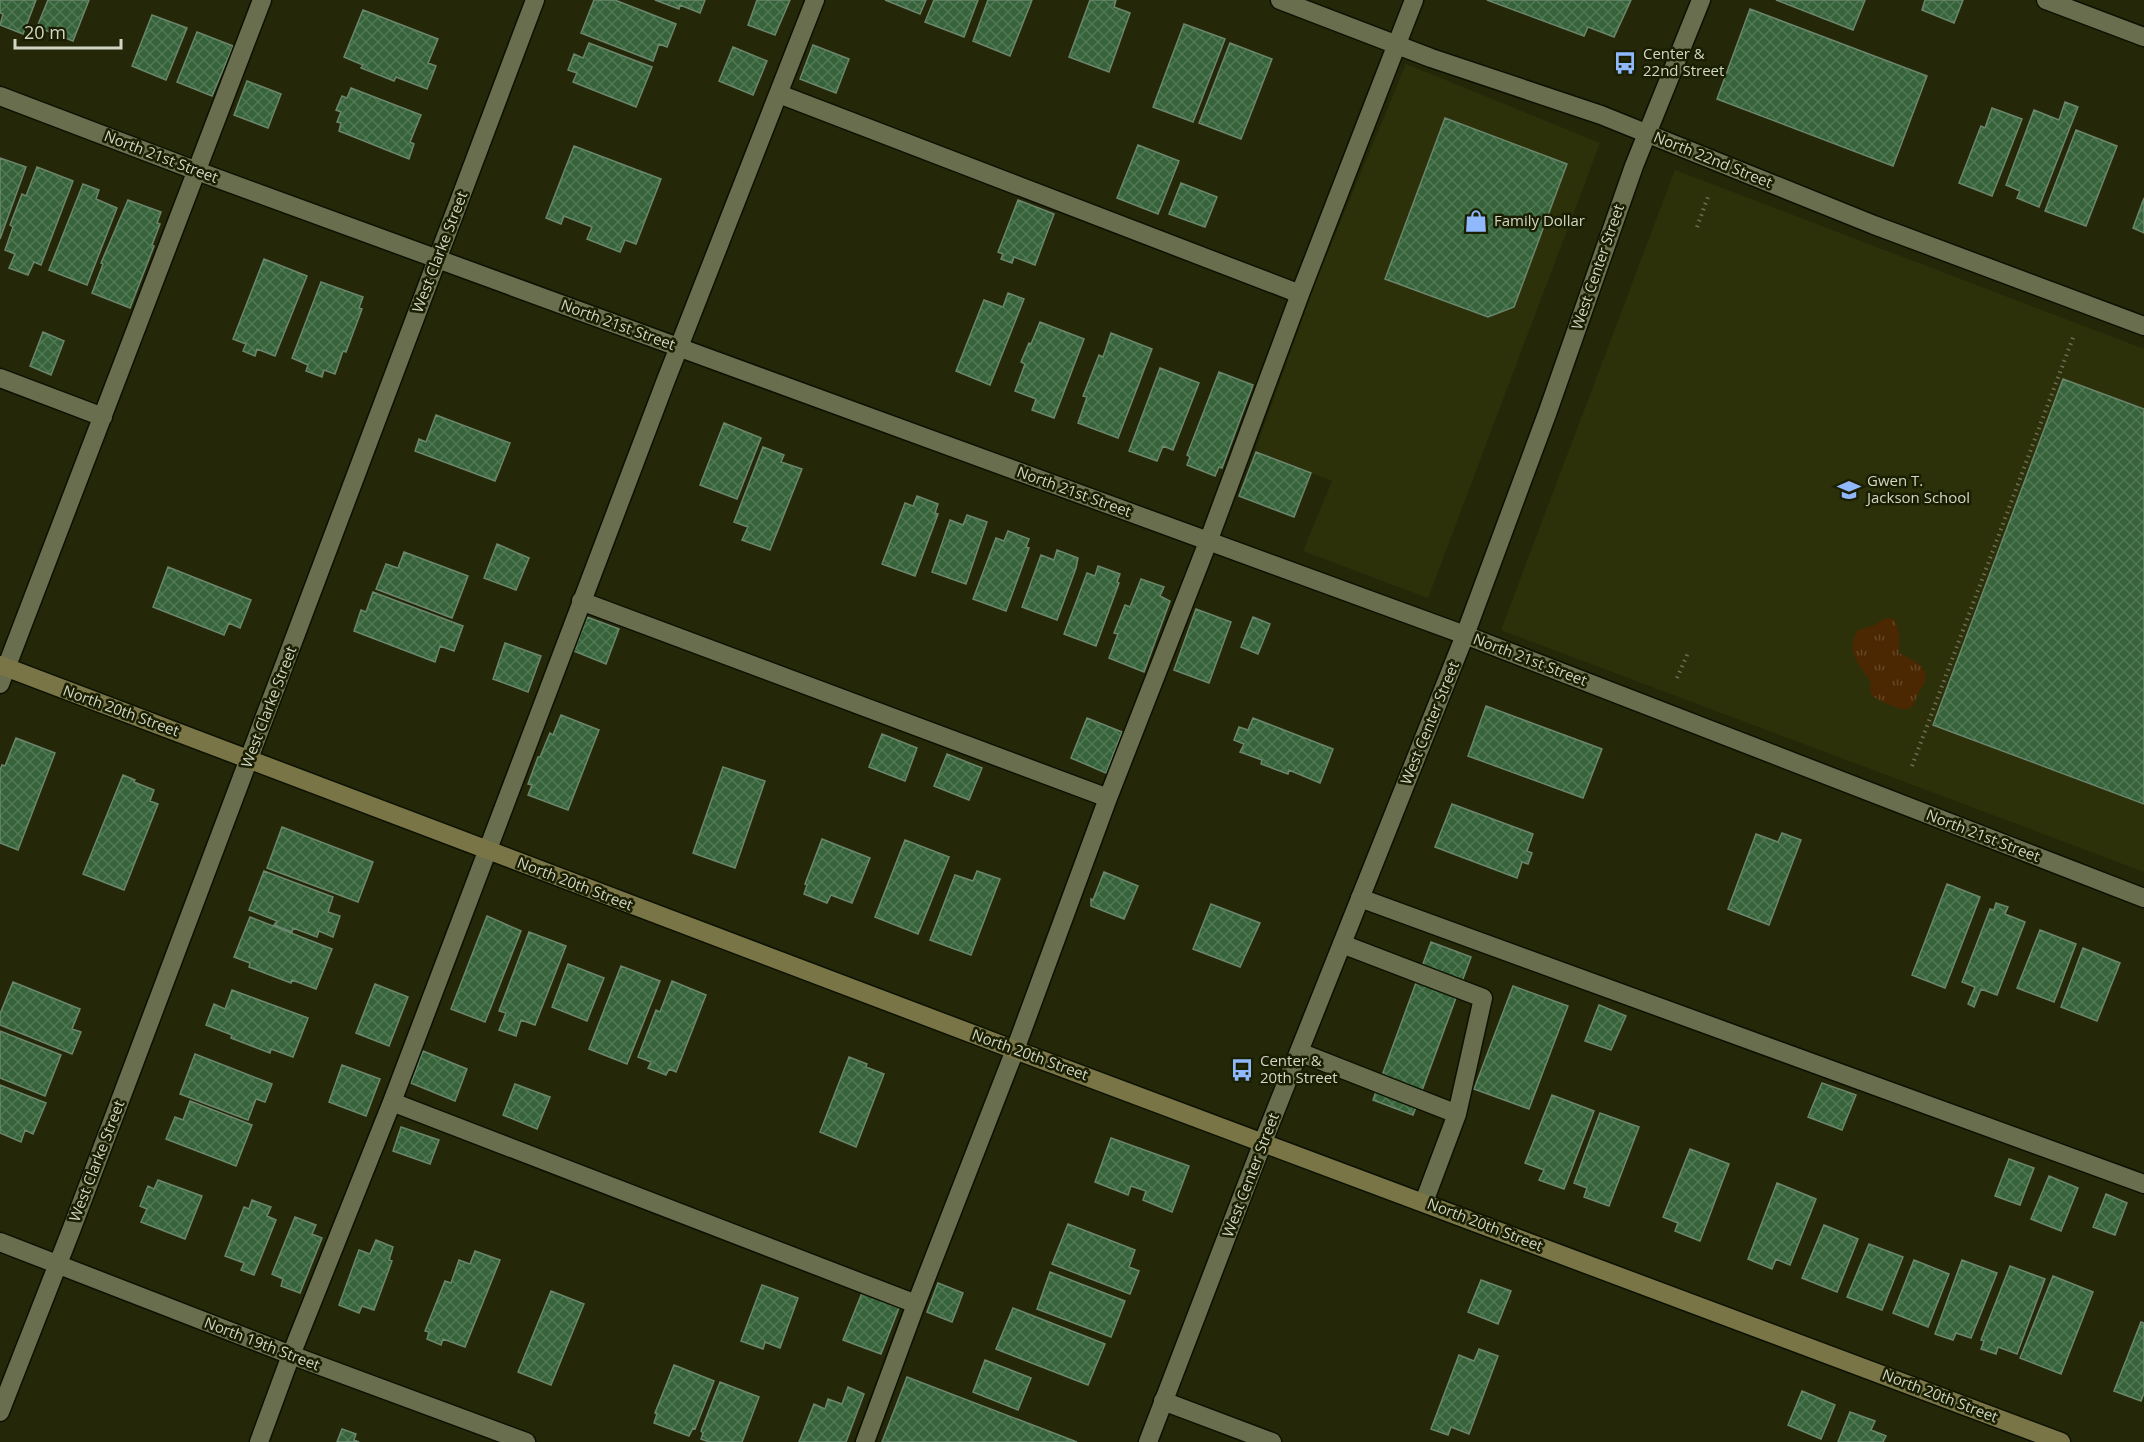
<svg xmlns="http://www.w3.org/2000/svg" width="2144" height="1442" font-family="'Open Sans',sans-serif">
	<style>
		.built { fill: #2c310a }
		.grass { fill: url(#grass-tufts) }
		.building { fill: url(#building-cross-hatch); stroke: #6b866c; stroke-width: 1.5 }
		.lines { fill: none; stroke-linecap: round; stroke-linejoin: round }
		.service-casing { stroke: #0d1100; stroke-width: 21 }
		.minor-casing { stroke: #0d1100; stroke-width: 21 }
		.tertiary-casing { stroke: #0d1100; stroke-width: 21 }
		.secondary-casing { stroke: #0d1100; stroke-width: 21 }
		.path { stroke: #6c7057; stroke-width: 4; stroke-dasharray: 1.5 4.5; stroke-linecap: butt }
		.service { stroke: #686e4e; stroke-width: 18 }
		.minor { stroke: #686e4e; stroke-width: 18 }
		.tertiary { stroke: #686e4e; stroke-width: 18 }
		.secondary { stroke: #797547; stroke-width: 18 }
		.labels { text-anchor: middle; stroke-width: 5; stroke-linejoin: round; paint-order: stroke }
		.poi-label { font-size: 15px; fill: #d2d6c4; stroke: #1a1f02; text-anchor: start }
		.street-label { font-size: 15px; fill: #d2d6c4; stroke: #1a1f02 }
	</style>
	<defs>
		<pattern id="grass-tufts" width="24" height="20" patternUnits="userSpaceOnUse" patternTransform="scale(1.5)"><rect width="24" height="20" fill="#4b2702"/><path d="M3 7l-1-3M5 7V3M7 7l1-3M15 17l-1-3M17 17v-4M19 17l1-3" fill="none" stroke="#644625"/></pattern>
		<pattern id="building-cross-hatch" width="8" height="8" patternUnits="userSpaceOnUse" patternTransform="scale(1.5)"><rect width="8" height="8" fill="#36633a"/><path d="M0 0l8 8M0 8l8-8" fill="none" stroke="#527955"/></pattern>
	</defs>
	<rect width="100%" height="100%" fill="#242809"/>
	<path class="built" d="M1406,64L1600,143L1428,598L1303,551L1332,481L1255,451L1316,281Z
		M1675,170L2144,349V872L1501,630Z"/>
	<path class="grass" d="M1888,618L1894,619L1899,632V653C1911,659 1929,665 1925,682C1923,686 1919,690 1918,694C1915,700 1915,707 1907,709C1901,711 1877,700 1873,696C1869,692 1870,687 1871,682C1859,665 1845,650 1858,630L1873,626L1882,620Z"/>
	<path class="building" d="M0,0H36L23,34L0,25L3,14L0,13Z
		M48,0H89L73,41L37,27Z
		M594,0H615L676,24L667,47L659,44L653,61L581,33Z
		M655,0H705L700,13L680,5L679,9Z
		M757,0H790L775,35L748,25Z
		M885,0H926L920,14Z
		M934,0H978L964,37L925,22Z
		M988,0H1032L1010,56L973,41Z
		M1090,0H1116L1114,7L1130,13L1109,72L1069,57Z
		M1487,0H1631L1614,37L1588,27L1584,36Z
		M1776,0H1865L1853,30Z
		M1925,0H1963L1954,23L1922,10Z
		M1750,9L1927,76L1893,166L1717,99Z
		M363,10L438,39L428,63L436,66L427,89L396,77L394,81L361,68L363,65L344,57Z
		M152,15L187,28L166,80L132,66Z
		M1184,24L1225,39L1193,122L1153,107Z
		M197,32L233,46L212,96L177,82Z
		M589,43L652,67L636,107L573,82L577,73L568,70L574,54L583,58Z
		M1230,43L1272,59L1241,139L1199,123Z
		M813,45L849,59L836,93L800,79Z
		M733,47L767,61L753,95L719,81Z
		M247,81L281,94L268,128L234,115Z
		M351,88L421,115L410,142L414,144L409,159L339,131L341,123L337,122L341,112L336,110L342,96L347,98Z
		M2065,102L2078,107L2039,207L2017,198L2020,191L2006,185L2034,110L2059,120Z
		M1992,108L2022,119L1992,196L1959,183L1981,126L1985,128Z
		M1445,118L1567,164L1514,307L1488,317L1385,279Z
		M2076,130L2117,146L2086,226L2045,211Z
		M1138,145L1179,161L1158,214L1117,198Z
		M574,146L661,179L636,244L625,240L620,252L587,239L592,227L564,216L561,224L546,218Z
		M0,158L26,167L0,239Z
		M37,167L73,181L41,265L34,262L28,275L9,268L15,254L5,250L13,227L10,225L22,194L26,196Z
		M1181,183L1217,197L1205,227L1169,214Z
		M83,184L99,190L96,199L117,208L87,285L49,270Z
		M2144,198V233L2133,228Z
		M128,200L161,212L157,223L160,224L152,245L154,246L130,308L92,293L103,264L101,263Z
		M1018,200L1054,214L1035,265L1014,257L1012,263L1001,259L1003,254L998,252Z
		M264,259L307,276L275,356L257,349L255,356L243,351L246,344L233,339Z
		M321,282L363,297L359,308L362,309L346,352L343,351L335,374L324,370L322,377L306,371L308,365L292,358Z
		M1008,293L1024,299L990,385L956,371L984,300L1003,307Z
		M1040,322L1084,339L1054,418L1032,410L1036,399L1015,391L1025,364L1021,362L1029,343L1031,344Z
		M43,332L64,341L51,375L30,366Z
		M1111,333L1152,349L1118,438L1078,423L1087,397L1083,396L1099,355L1103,357Z
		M1160,368L1199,383L1173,450L1163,446L1157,461L1129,451Z
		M1219,372L1253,385L1222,468L1219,467L1215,476L1187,465L1190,457L1187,455Z
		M2063,379L2144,409V804L1933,725Z
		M436,415L510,443L495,481L415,451L419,439L426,442Z
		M724,423L761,438L737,499L700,485Z
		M763,447L784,455L781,462L802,469L770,550L742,540L748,527L734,522Z
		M1256,452L1311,473L1294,517L1239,496Z
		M917,496L938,504L935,513L938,514L915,576L882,564L905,503L913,506Z
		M967,515L987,522L966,584L932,572L950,520L963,525Z
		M1008,531L1029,539L1026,547L1029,548L1006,611L973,599L996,538L1004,541Z
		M497,544L529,558L516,590L484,578Z
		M1057,550L1078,558L1076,568L1057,620L1022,607L1041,555L1054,560Z
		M404,552L468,576L452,618L376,589L386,564L398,568Z
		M1098,566L1120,574L1117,582L1119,583L1096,646L1064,634L1087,573L1095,576Z
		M168,567L251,600L240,628L229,623L224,635L153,607Z
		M1141,579L1164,587L1160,596L1170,601L1144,672L1109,658L1118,634L1114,633L1125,605L1130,607Z
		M373,592L463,626L454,651L440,646L435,662L354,631L361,610L366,612Z
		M1196,609L1231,622L1209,683L1174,670Z
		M587,617L619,629L606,664L574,651Z
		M1253,617L1270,624L1258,654L1241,647Z
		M505,643L541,656L528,692L493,679Z
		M1486,706L1602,749L1583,798L1468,756Z
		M561,715L599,730L568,810L528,795L532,785L528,784L538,757H540L550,733L553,735Z
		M1087,718L1122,732L1106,773L1071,758Z
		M1253,718L1333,749L1320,783L1289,770L1288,774L1261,764L1262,760L1240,752L1244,744L1234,740L1239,727L1248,730Z
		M882,734L917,748L905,781L869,767Z
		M16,738L55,753L18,850L0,843V770L2,765L5,766Z
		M947,754L982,768L969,800L934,786Z
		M723,767L765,781L735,868L693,853Z
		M123,775L135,780L134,782L154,790L150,801L158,804L124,890L83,874Z
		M1452,804L1533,834L1527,851L1532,853L1528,864L1522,862L1517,878L1435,847Z
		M282,827L373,862L358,902L267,868Z
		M1782,833L1801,840L1769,925L1728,909L1756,834L1778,842Z
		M822,839L870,858L852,903L831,895L827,903L804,894L807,885L805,884Z
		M905,840L949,857L918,934L875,917Z
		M264,871L333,897L328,912L340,916L333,937L319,931L317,937L293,928L292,932L274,925L277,921L249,910Z
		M977,871L1000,879L971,955L930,940L955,875L973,881Z
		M1104,872L1138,886L1124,919L1091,906V899L1093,900Z
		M1947,884L1980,897L1945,988L1912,975Z
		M1996,903L2008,907L2005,914L2025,922L1997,995L1981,989L1974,1007L1968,1004L1975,987L1962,982L1990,909L1994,910Z
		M1211,904L1260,923L1240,967L1193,949Z
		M487,916L521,931L485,1022L451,1009Z
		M250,917L332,949L316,989L292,980L291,983L249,967L250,963L234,957Z
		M2040,930L2076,944L2054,1002L2017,988Z
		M529,932L566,946L535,1025L521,1020L516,1036L499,1030L506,1013L499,1011Z
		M1431,942L1471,957L1413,1115L1373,1100Z
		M2083,948L2120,963L2097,1021L2061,1007Z
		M568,964L604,978L587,1021L552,1007Z
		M621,966L660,981L627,1064L589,1049Z
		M672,981L706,995L676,1072L669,1069L666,1075L648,1068L651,1062L638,1057L656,1010L660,1012Z
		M13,982L80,1009L72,1029L81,1032L72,1054L0,1025V1014Z
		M375,984L408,997L389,1046L356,1033Z
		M1513,986L1568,1006L1529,1109L1474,1089Z
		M232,990L308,1018L293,1057L271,1049L270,1053L231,1038L232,1035L206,1025L214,1004L225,1009Z
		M1599,1005L1626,1016L1611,1050L1585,1041Z
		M0,1031L61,1055L45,1096L0,1078Z
		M423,1051L467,1069L455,1101L411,1083Z
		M195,1054L272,1084L265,1102L256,1099L248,1120L180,1094Z
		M849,1057L867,1064L866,1067L884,1074L856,1147L820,1132Z
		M342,1065L380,1079L366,1116L329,1102Z
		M1822,1083L1856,1095L1842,1130L1808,1117Z
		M515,1084L550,1097L537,1129L503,1115Z
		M0,1085L46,1103L33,1134L25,1130L21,1142L0,1133Z
		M1552,1095L1594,1111L1564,1189L1539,1180L1544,1170L1525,1163Z
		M190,1101L252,1125L236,1166L166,1139L175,1117L183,1120Z
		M1600,1113L1639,1127L1609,1206L1584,1197L1587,1188L1574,1183Z
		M401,1127L439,1140L430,1164L393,1151Z
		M1111,1138L1189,1166L1172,1212L1143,1200L1146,1191L1131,1186L1128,1195L1095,1182Z
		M1690,1149L1729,1164L1700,1241L1675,1231L1678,1223L1663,1217Z
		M2009,1159L2034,1168L2020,1205L1995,1196Z
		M2049,1176L2078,1188L2061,1231L2031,1219Z
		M158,1180L202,1196L185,1239L141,1222L147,1209L140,1206L148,1186L154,1189Z
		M1777,1183L1816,1199L1790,1265L1776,1259L1772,1269L1748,1259Z
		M2106,1194L2127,1203L2115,1235L2093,1227Z
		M252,1200L271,1207L267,1216L276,1220L254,1275L241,1270L244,1263L225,1256L244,1207L249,1209Z
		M295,1217L316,1225L312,1234L322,1238L300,1293L281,1286L283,1279L272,1274Z
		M1068,1224L1135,1250L1129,1267L1139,1271L1130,1294L1052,1264Z
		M1824,1225L1858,1239L1837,1292L1802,1278Z
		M376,1240L393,1247L389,1260L392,1261L374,1310L362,1306L359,1313L339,1305L359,1250L370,1254Z
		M1869,1244L1903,1257L1882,1310L1847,1297Z
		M475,1251L500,1260L465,1347L443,1339L441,1345L427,1339L429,1332L425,1331L445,1281L451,1283L459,1260L470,1264Z
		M1914,1260L1949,1274L1928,1327L1893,1313Z
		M1962,1260L1997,1273L1971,1338L1956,1333L1953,1340L1935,1334Z
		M2010,1266L2045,1279L2017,1354L1998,1347L1996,1354L1981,1349L1984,1341L1981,1340Z
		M1050,1272L1125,1301L1111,1337L1037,1309Z
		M2053,1276L2093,1292L2061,1374L2020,1358Z
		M1481,1280L1511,1291L1498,1324L1468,1312Z
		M938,1283L963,1293L952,1322L927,1312Z
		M762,1285L798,1298L780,1348L765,1342L763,1349L741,1341Z
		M551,1291L584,1304L551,1385L518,1372Z
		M862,1293L899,1308L881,1354L843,1340Z
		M1013,1308L1105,1344L1088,1385L996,1349Z
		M2141,1322L2144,1323V1393L2141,1401L2114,1391Z
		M1479,1349L1498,1356L1469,1434L1451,1427L1448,1435L1431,1429L1459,1355L1474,1361Z
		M985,1360L1031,1378L1018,1410L973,1392Z
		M674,1365L714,1381L695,1429L693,1428L689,1436L654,1423L657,1414L655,1413Z
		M907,1377L1077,1442H882Z
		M720,1382L759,1397L742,1442H709L701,1439L703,1433L701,1431Z
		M848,1387L864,1394L846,1442H799L814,1404L825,1409L828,1399L842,1404Z
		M1802,1391L1835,1405L1821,1439L1788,1425Z
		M1850,1412L1875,1421L1871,1430L1886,1436L1883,1442H1838Z
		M342,1429L356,1434L354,1440L359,1442H337Z"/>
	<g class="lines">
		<g class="service-casing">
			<path id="service" d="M2046,0L2144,37
				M779,94L1300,294
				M0,378L103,417
				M581,601L1108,798
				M0,684L262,0
				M1360,898L2144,1184
				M1342,944L1483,998L1457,1114L1424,1202
				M1299,1052L1457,1114
				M392,1102L916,1304
				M259,1442L291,1355L392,1102L666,380L815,0
				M865,1442L916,1304L1015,1050L1108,798L1208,542L1300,294L1414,0"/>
		</g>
		<g class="minor-casing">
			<path id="minor" d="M1280,0L1431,58L1601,115L1874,225L2144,326
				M0,96L197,171L1465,635L2144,898
				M0,1242L291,1355L526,1442
				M1163,1401L1272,1442
				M0,1412L72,1228L535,0"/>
		</g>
		<g class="tertiary-casing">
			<path id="tertiary" d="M1148,1442L1263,1142L1465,635L1547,414L1634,166L1701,0"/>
		</g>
		<g class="secondary-casing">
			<path id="secondary" d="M0,665L1015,1050L2061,1442"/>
		</g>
		<path class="path" d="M1697,227L1709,194
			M1677,678L1688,653
			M1912,766L2074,335"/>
		<use href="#service" class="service"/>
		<use href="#minor" class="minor"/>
		<use href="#tertiary" class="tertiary"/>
		<use href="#secondary" class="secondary"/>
	</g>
	<defs>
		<g id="bus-bare" transform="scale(1.8)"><path d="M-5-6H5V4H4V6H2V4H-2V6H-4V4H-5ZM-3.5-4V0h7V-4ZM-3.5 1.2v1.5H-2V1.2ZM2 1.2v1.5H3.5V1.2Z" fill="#90b8fd" stroke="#1a1f02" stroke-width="2.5" paint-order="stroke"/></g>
		<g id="shop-bare" transform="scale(1.8)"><path d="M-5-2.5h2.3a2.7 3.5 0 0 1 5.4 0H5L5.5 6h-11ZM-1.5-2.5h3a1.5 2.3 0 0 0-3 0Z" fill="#90b8fd" stroke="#1a1f02" stroke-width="2.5" paint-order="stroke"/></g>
		<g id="school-bare" transform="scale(1.8)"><path d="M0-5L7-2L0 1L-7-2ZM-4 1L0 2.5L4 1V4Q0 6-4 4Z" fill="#90b8fd" stroke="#1a1f02" stroke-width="2.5" paint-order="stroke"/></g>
	</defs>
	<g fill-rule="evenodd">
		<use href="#bus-bare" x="1625" y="63"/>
		<use href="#shop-bare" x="1476" y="221"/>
		<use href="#school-bare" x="1849" y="490"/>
		<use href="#bus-bare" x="1242" y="1070"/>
	</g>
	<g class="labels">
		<g class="poi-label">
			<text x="1643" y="59">Center &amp;<tspan x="1643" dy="17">22nd Street</tspan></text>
			<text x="1494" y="226">Family Dollar</text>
			<text x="1867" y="486">Gwen T.<tspan x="1867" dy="17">Jackson School</tspan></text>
			<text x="1260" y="1066">Center &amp;<tspan x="1260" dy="17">20th Street</tspan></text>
		</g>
		<g class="street-label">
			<text transform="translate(161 157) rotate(21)" y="5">North 21st Street</text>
			<text transform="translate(1713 160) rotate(22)" y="5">North 22nd Street</text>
			<text transform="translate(440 252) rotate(-69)" y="5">West Clarke Street</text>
			<text transform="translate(1598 267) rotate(-71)" y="5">West Center Street</text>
			<text transform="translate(618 325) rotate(20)" y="5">North 21st Street</text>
			<text transform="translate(1074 492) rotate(20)" y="5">North 21st Street</text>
			<text transform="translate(1530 660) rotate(21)" y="5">North 21st Street</text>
			<text transform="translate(269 707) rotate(-69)" y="5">West Clarke Street</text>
			<text transform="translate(121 711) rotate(20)" y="5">North 20th Street</text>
			<text transform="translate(1430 723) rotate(-68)" y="5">West Center Street</text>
			<text transform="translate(1983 836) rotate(21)" y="5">North 21st Street</text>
			<text transform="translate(575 884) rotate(21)" y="5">North 20th Street</text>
			<text transform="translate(1030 1055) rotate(20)" y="5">North 20th Street</text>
			<text transform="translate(97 1161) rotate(-69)" y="5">West Clarke Street</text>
			<text transform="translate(1251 1175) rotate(-69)" y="5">West Center Street</text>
			<text transform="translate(1485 1225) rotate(21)" y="5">North 20th Street</text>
			<text transform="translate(262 1344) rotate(21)" y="5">North 19th Street</text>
			<text transform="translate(1940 1396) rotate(21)" y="5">North 20th Street</text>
		</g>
	</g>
	<path d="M15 39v9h106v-9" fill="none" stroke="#d2d6c4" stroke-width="3"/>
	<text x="24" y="39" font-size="18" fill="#d2d6c4" stroke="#1a1f02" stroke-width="4.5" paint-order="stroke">20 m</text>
</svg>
